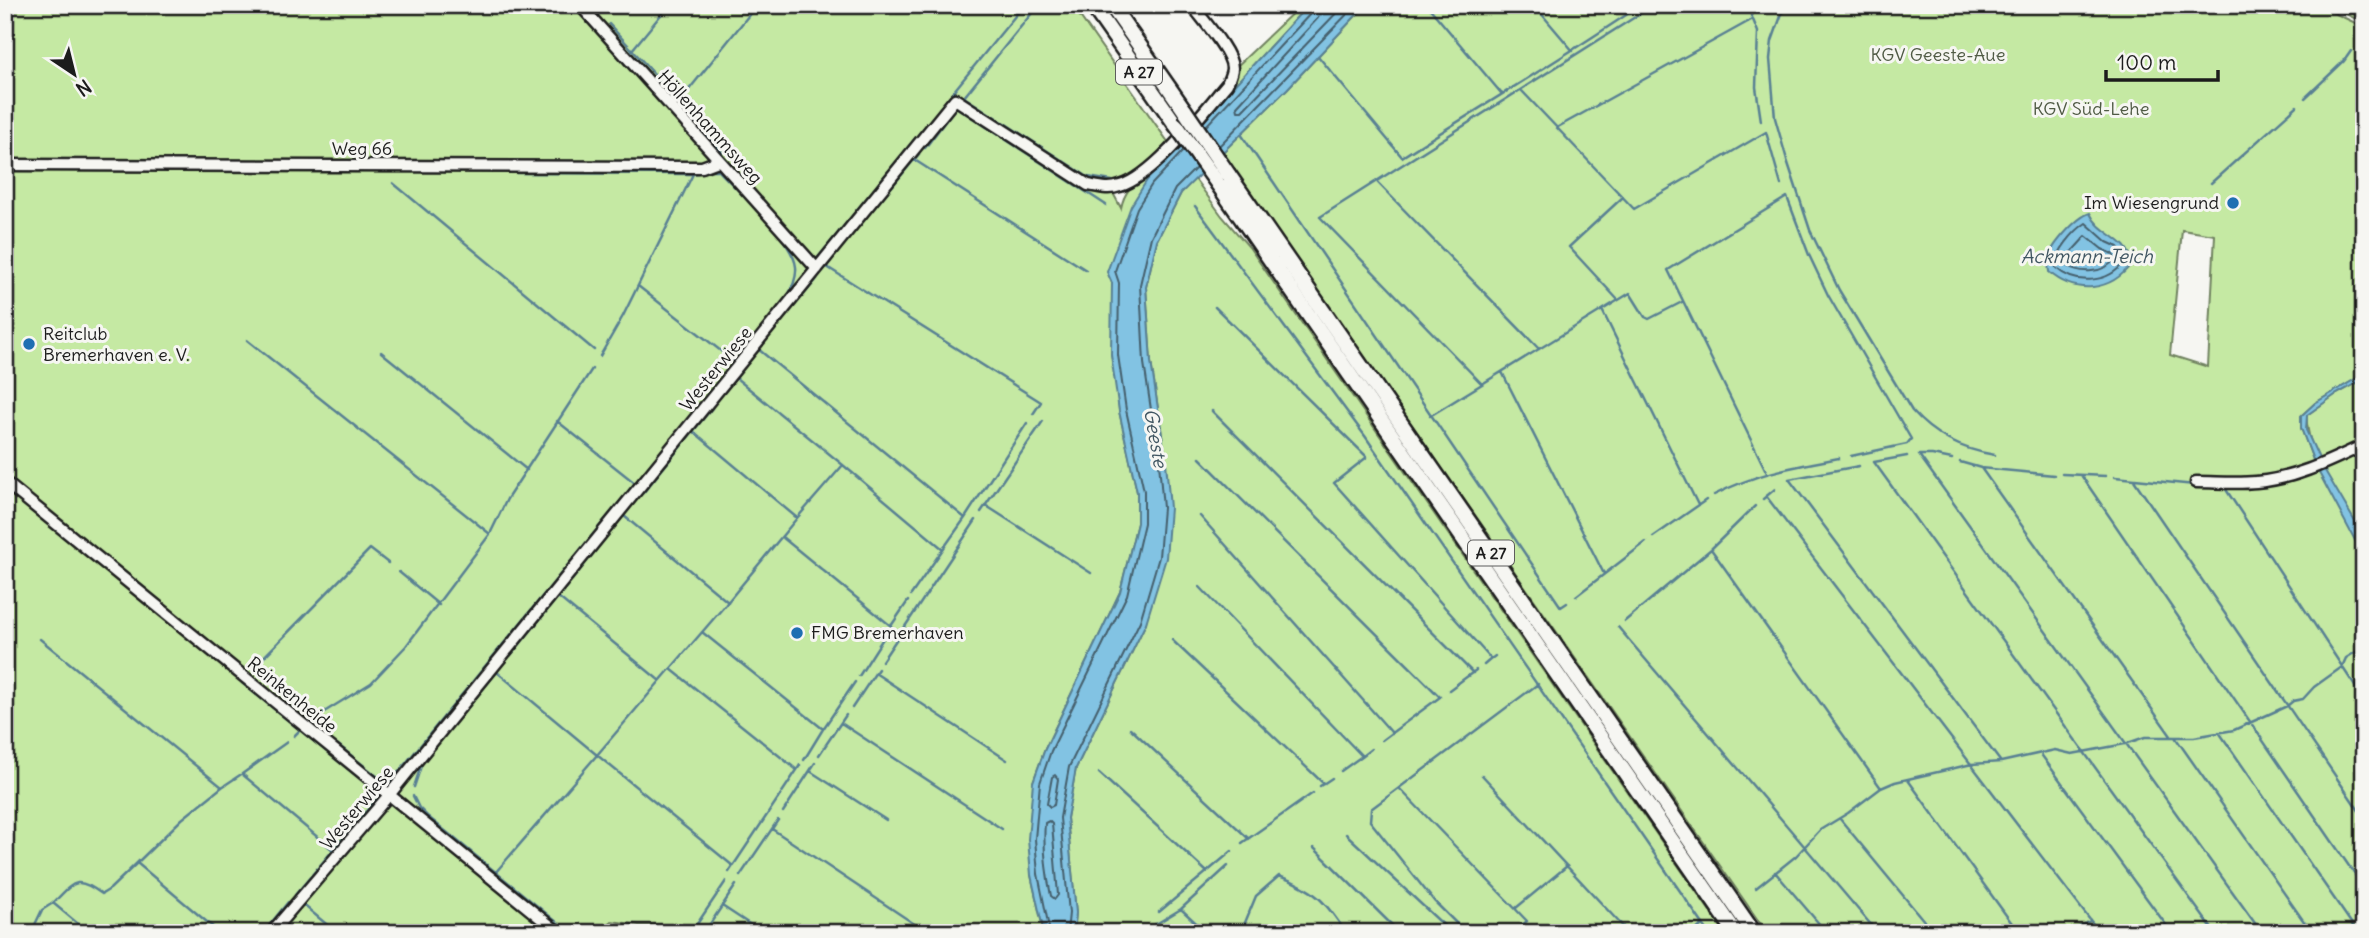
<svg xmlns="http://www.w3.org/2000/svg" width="2369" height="938" font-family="Delius,sans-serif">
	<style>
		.green { fill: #c5e9a3; stroke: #708260; stroke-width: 2; fill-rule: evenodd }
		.water { fill: #82c3e3; stroke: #598093; stroke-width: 2 }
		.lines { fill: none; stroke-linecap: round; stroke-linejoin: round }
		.shore { stroke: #455f6c; stroke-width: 2 }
		.stream { stroke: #598093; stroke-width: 2.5 }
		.minor-casing { stroke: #1c1c1c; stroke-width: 15 }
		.highway-casing { stroke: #1c1c1c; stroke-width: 19 }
		.minor { stroke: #f6f6f2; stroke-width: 10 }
		.highway { stroke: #f6f6f2; stroke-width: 14 }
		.highway-bridge-casing { stroke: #1c1c1c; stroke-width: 19; stroke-linecap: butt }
		.highway-bridge { stroke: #f6f6f2; stroke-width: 14 }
		.poi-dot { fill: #1f6fb2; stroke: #f6f6f2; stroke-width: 2.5 }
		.labels { text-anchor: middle; stroke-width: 6; stroke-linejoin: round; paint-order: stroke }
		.shield { fill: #f6f6f2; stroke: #5d5d5c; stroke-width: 2 }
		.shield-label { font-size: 16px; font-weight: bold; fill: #1c1c1c }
		.park-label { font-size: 18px; fill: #4f5a44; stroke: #f6f6f2 }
		.street-label { font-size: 18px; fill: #1c1c1c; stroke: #f6f6f2 }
		.poi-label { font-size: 18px; fill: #1c1c1c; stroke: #f6f6f2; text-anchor: start }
		.water-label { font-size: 19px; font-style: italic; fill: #405662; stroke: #f6f6f2 }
	</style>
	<rect width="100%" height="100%" fill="#f6f6f2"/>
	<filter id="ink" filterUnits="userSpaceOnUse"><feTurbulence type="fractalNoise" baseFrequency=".0143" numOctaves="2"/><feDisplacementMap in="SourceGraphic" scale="14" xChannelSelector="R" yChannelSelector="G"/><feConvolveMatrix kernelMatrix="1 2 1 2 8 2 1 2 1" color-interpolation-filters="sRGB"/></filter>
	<g filter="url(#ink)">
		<path class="green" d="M5,5H1072L1168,142L1142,170L1105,191L1113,193L1121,208C1124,193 1131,185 1144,177L1236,67L1301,5H1308L1147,180L1108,272L1112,283L1119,411L1137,492V523L1120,592L1045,749L1033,782L1031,875L1044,933H669L661,925H639L612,921L598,933H564L5,479Z
			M1366,5H2317L2364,27V374L2315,403L2301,416V428L2315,465C2315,447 2305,433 2307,415L2335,395L2364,379V933H1767L1222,153L1287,89ZM2182,230L2215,235L2208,367L2170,355Z
			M2328,5H2364V23Z
			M1195,179L1222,216L1249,247L1725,933H1074L1076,913L1067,818L1076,768L1146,623L1166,462L1151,362L1146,287L1157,240L1181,193Z
			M5,487L555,933H5Z"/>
		<path class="water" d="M1308,5H1366L1287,89L1181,193L1157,240L1146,287L1151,362L1166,462L1170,508L1166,558L1146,623L1076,768L1067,818L1076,913L1074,933H1044L1031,875L1028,839L1033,782L1045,749L1120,592L1137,523V492L1119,411L1111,355L1112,283L1107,272L1131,206L1147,180Z
			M2090,213C2100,236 2129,237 2132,263C2111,292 2076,295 2049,272C2049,268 2047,264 2048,260C2050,246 2077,217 2090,213Z
			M2364,374V379L2335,395L2307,415L2306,430L2321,463L2315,465L2301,428V416L2315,403Z
			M2324,469L2364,537V557L2318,471Z"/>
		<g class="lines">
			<path class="shore" d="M1322,5L1318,18L1237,106L1238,111H1242L1344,5
				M1206,126L1311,13L1313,5
				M1219,146L1356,5
				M2086,223L2107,242L2118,247L2124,255V262C2109,283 2076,286 2056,268C2054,253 2074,231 2086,223Z
				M2086,236L2102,249L2113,254L2115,259C2104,274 2080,274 2066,265L2067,257Z
				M1055,775L1058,779L1054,805L1050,807L1047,804L1052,777Z
				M1049,821L1052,824L1058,895L1055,899L1051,896C1046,872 1043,848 1045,823Z
				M1050,933L1038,874L1035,839L1040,783L1051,751L1127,595L1144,523V491L1126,410L1118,355L1119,283L1115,271L1137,208L1152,184L1183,151
				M1067,933L1069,913L1060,818L1069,767L1140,621L1159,557L1163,508L1159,463L1144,363L1140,285L1151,237L1175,189L1196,168"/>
			<path class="stream" d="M592,5L599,14
				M1427,5L1501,93
				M1534,5L1573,51
				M1747,5L1758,32L1756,87L1761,121
				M1785,5L1772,41L1770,59L1775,118L1787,160L1810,230L1839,290L1912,411C1934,436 1963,450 1995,455
				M1036,8L964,97L1088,177L1112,181
				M609,24L666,87
				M632,50L669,5
				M1318,56L1402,157C1482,106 1563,58 1641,5
				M1522,91L1634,209L1766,132L1781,185
				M675,98L722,152
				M2305,98L2344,61L2351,51
				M679,102L757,5
				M1558,127L1753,19
				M1241,134L1561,607L1567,603
				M925,148L956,107L1106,205
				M913,159L1086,270
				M727,161L807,250
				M711,170H718C737,190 794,241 796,267C797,278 792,288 787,298
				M517,173L693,174L702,172
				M393,183L594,350
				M1378,183L1539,349
				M2211,183L2297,106
				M1195,206L1365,436L1709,933
				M839,250L919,154
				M816,260L1024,5
				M827,267L1041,402L1033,414
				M822,272L831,261
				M638,286L735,362L763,327
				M1618,300L1569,247L1623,197
				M1215,307L1367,457L1334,483L1491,659L1495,656
				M1602,310L1698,505
				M247,340L490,534
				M758,349L817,279
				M381,352L527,470
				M755,353L758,349L965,518L943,549L843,465
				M600,356L623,316L693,174
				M1502,372L1604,574
				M736,378L748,361
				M1482,384L1320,217L1654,5
				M718,399L736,378L843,465L797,518
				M1212,411L1473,673
				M1430,416L1630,293L1645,317L1649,319L1682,302
				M557,421L635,483L734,363
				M693,431L797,518L726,604
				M1919,455L2262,933
				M1919,455H1932L1952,459
				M1907,456L1874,462L2215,933
				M1200,458L1440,697L1382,740
				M1960,462L1981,468L2171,736
				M1859,466L1789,479L2000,761
				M1981,468L2054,475
				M1767,473L1668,270L1787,197L1809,255L1828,295L1911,439L1907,444L1851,456
				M2062,474L2106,476
				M2081,475L2364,888
				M2115,477L2195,485
				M2134,480L2364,818
				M2224,488H2251L2266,485
				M2225,488L2364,700
				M643,493L712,408
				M1714,495C1757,473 1792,467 1839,458
				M1766,496L2100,933
				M1763,499L1775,489
				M985,505L1091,573
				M981,512L1043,421
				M624,516L728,602L660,681
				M1200,516L1392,733
				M965,518L1027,423
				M782,537L891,626L908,601
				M1653,537L1706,500
				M1711,549L1881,788
				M399,572L439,605
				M572,580L635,501
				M1200,587L1362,756L1371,749
				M911,595L943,549
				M1576,596L1646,542
				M558,597L660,681L597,755L733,866
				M1625,621L1711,549L1755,506
				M1618,627L1878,933
				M702,632L823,729L855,682
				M40,639L222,787L240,775
				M1172,640L1324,784
				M511,655L567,586
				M882,661L976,520
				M257,664L370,549L388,563
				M1484,665L1491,659
				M671,669L797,770L800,765
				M497,671L503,663
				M875,673L1007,760
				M859,676L891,626
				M259,682L308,722
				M242,683L300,730
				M1449,690L1476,670
				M852,708L878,669
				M841,723L1002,829
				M1130,728L1249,839
				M2219,732L2358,933
				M327,736L308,722L371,683L406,646L490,534L507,499L592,369
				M2175,737L2312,933
				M287,742L242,774L333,850L380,795L300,730L294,736
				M337,744L388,785L635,483
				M2040,753L2172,933
				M819,755L846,715
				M804,760L823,729
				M810,771L886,820
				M1341,771L1362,756
				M1099,773L1207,872
				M1482,775L1629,933
				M1908,780L2019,933
				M1320,786L1332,778
				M414,787L422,763L497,672L597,755L495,873
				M1400,789L1527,921L1514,933
				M413,796L419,808L427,816L569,932
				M783,812L815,763
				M1840,819L1934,933
				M772,829L928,933
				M1346,834L1452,933
				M1242,843L1313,793
				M1314,848L1400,933
				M729,872L797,770
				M1775,872L1827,933
				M740,876L778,820
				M1756,888L1796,856L1820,830L1848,813L1881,788L1895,782L1972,764L2001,762L2055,750L2072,754L2125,744L2145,737H2194L2234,730L2287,706L2293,701L2303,699L2314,687L2342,667L2346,658L2364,647
				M295,895L333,850
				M301,903L337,933
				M722,906L763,933
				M1516,908L1567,866
				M1181,909L1207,933
				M1159,912L1232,851
				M1242,930L1256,896L1279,876C1315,889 1326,902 1346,933
				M31,933L42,910L53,903
				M89,933L53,903C74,882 76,875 102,894L110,889L137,863
				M220,933L137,863L182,819L222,787
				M263,933L288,902
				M691,933L726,881
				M704,933L736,885
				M1141,933L1181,909L1228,866
				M1466,933L1434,901L1370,821L1371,809L1538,684
				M1693,933L1703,924
				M1982,933L1988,929
				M2068,933L2090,921"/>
			<g class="minor-casing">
				<path id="minor" d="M580,5L817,269
					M5,165L702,167L718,161
					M5,482L559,933
					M2196,482C2216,482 2236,484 2256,482C2294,479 2330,461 2364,445
					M271,933L389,795L955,99L1088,185C1099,187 1109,190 1120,186C1154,176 1203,112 1227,84C1229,79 1232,73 1232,68C1232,52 1202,19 1192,5"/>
			</g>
			<g class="highway-casing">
				<path id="highway" d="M1092,5L1176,125
					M1111,5L1185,111
					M1228,174L1754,933
					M1218,184L1736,933"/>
			</g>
			<use href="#minor" class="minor"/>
			<use href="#highway" class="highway"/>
			<g class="highway-bridge-casing">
				<path id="highway-bridge" d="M1185,111L1228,174
					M1176,125L1218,184"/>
			</g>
			<use href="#highway-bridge" class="highway-bridge"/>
		</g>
	</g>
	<g class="poi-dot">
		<circle cx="2233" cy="203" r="7"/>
		<circle cx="29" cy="344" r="7"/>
		<circle cx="797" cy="633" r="7"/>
	</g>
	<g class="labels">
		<g class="shield">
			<rect x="1116" y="59.5" width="46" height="25" rx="5"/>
			<rect x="1468" y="540.5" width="46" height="25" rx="5"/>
		</g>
		<g class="shield-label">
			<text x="1139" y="78">A 27</text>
			<text x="1491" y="559">A 27</text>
		</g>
		<g class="park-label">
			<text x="1938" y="61">KGV Geeste-Aue</text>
			<text x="2091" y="115">KGV Süd-Lehe</text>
		</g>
		<g class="street-label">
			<text transform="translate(710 127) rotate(48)" y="6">Höllenhammsweg</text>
			<text x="362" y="155">Weg 66</text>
			<text transform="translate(716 369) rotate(-51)" y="6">Westerwiese</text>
			<text transform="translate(292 695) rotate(39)" y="6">Reinkenheide</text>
			<text transform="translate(357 808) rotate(-50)" y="6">Westerwiese</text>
		</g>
		<g class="poi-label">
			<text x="2219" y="209" text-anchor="end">Im Wiesengrund</text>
			<text x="43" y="340">Reitclub<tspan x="43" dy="21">Bremerhaven e. V.</tspan></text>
			<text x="811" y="639">FMG Bremerhaven</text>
		</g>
		<g class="water-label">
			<text x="2087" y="263">Ackmann-Teich</text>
			<text transform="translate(1156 438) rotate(80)" y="7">Geeste</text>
		</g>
	</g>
	<rect width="2369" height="938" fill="none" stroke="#f6f6f2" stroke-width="28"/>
	<rect x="14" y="14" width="2341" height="910" fill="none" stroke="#1c1c1c" stroke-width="2.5" filter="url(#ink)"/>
	<g transform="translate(74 74) rotate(145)" stroke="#f6f6f2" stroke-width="5" paint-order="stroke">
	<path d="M0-5L12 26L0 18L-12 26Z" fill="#1c1c1c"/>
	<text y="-10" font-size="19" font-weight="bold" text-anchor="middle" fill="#1c1c1c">N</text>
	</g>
	<path d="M2106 70v10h112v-10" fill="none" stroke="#1c1c1c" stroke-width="3.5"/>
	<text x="2117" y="70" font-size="21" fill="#1c1c1c" stroke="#f6f6f2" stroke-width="5" paint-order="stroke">100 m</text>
</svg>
